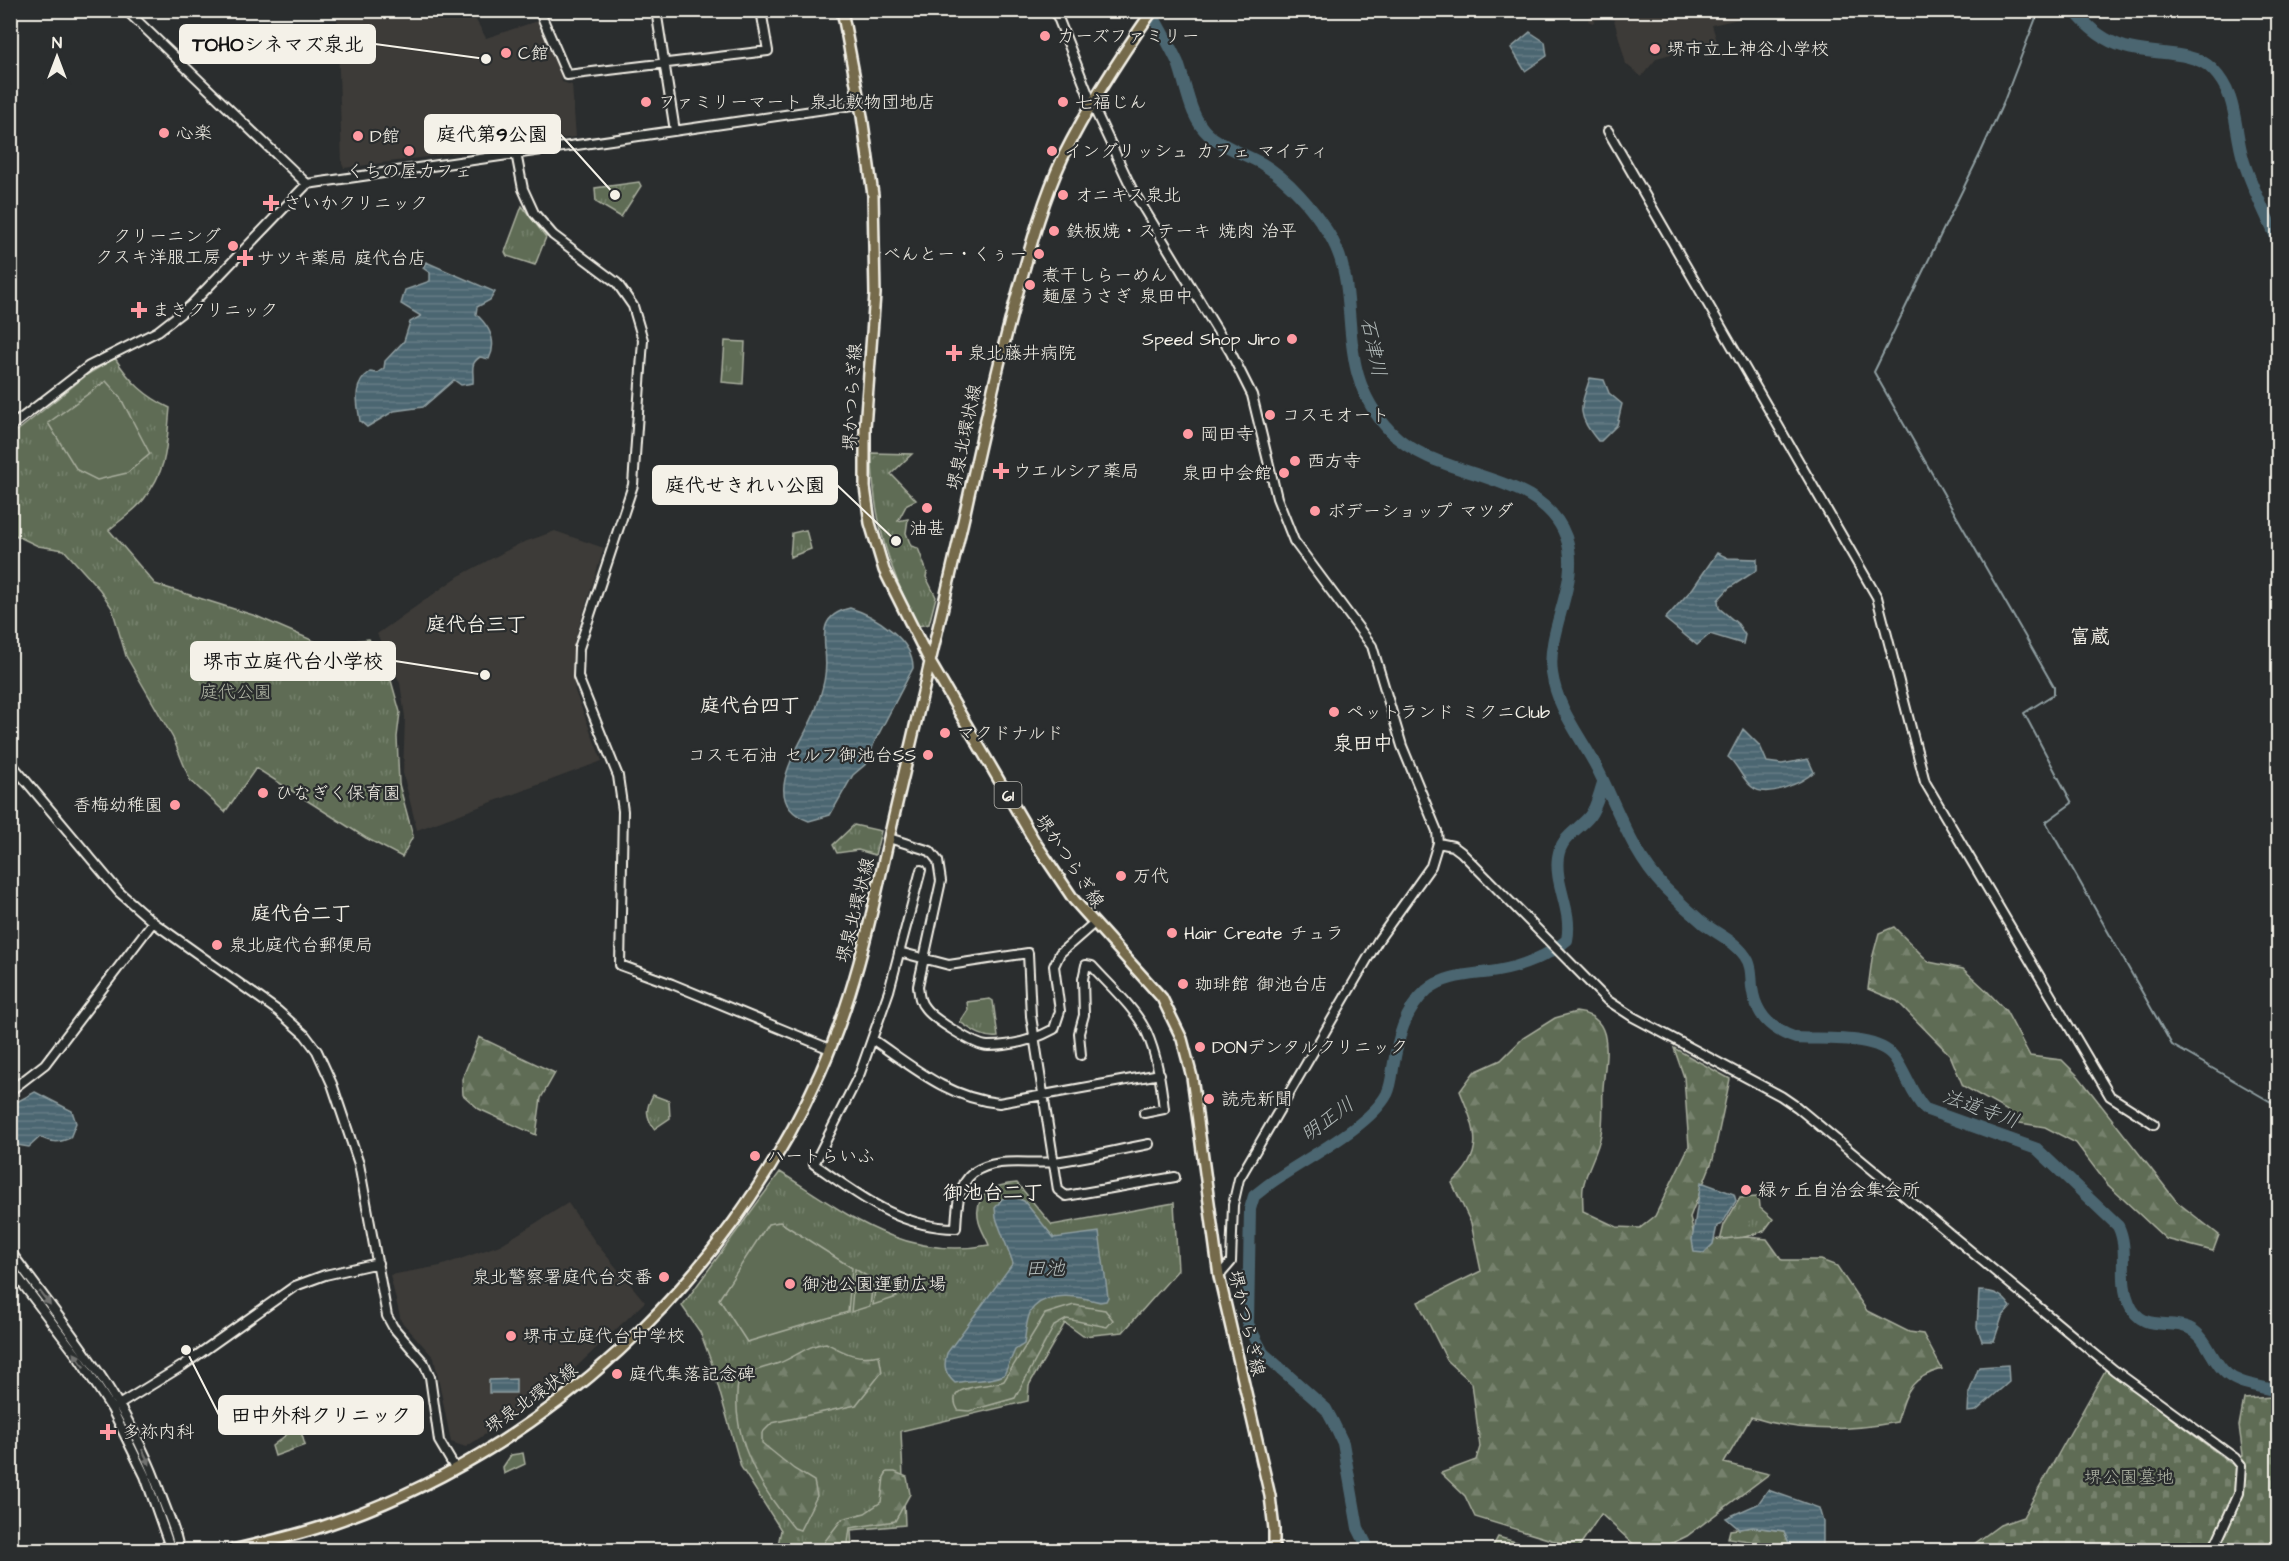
<svg xmlns="http://www.w3.org/2000/svg" width="2289" height="1561" font-family="'Architects Daughter','Klee One',sans-serif">
	<style>
		.built { fill: #3c3a37 }
		.grass { fill: url(#grass-tufts); stroke: #a9ae9e; stroke-width: 1.5 }
		.forest { fill: url(#forest-firs); stroke: #a9ae9e; stroke-width: 1.5 }
		.cemetery { fill: url(#cemetery-stones); stroke: #a9ae9e; stroke-width: 1.5 }
		.pitch { fill: #5e6c54; stroke: #a9ae9e; stroke-width: 1.5 }
		.water { fill: url(#water-rules); stroke: #8f9ea1; stroke-width: 1.5 }
		.lines { fill: none; stroke-linecap: round; stroke-linejoin: round }
		.stream { stroke: #8f9ea1; stroke-width: 2 }
		.river { stroke: #4c6671; stroke-width: 12 }
		.minor-casing { stroke: #f4f1e8; stroke-width: 12 }
		.major-casing { stroke: #f4f1e8; stroke-width: 14 }
		.minor { stroke: #2a2d2e; stroke-width: 8 }
		.major { stroke: #756b4b; stroke-width: 9 }
		.oneway { fill: #71726f }
		.poi-dot { fill: #ff9aa2; stroke: #2a2d2e; stroke-width: 2 }
		.labels { text-anchor: middle; stroke-width: 4.5; stroke-linejoin: round; paint-order: stroke }
		.shield { fill: #2a2d2e; stroke: #b7b6b0; stroke-width: 1.5 }
		.shield-label { font-size: 16px; font-weight: bold; fill: #f4f1e8 }
		.poi-label { font-size: 18px; fill: #f4f1e8; stroke: #2a2d2e; text-anchor: start }
		.street-label { font-size: 18px; fill: #f4f1e8; stroke: #2a2d2e }
		.park-label { font-size: 18px; fill: #b0b5a5; stroke: #2a2d2e }
		.water-label { font-size: 20px; font-style: italic; fill: #b1b9b8; stroke: #2a2d2e }
		.neighbourhood-label { font-size: 20px; font-weight: bold; fill: #f4f1e8; stroke: #2a2d2e }
		.leader { fill: none; stroke: #f4f1e8; stroke-width: 2 }
		.callout-dot { fill: #f4f1e8; stroke: #2a2d2e; stroke-width: 2 }
		.callout { fill: #f4f1e8; stroke: #f4f1e8; stroke-width: 2 }
		.callout-label { font-size: 20px; text-anchor: middle; font-weight: bold; fill: #111 }
	</style>
	<defs>
		<pattern id="grass-tufts" width="24" height="20" patternUnits="userSpaceOnUse" patternTransform="scale(1.5)"><rect width="24" height="20" fill="#5e6c54"/><path d="M3 7l-1-3M5 7V3M7 7l1-3M15 17l-1-3M17 17v-4M19 17l1-3" fill="none" stroke="#76816d"/></pattern>
		<pattern id="forest-firs" width="22" height="20" patternUnits="userSpaceOnUse" patternTransform="scale(1.5)"><rect width="22" height="20" fill="#5e6c54"/><path d="M5 1l3.5 6h-7zM16 11l3.5 6h-7z" fill="#76816d"/></pattern>
		<pattern id="cemetery-stones" width="16" height="16" patternUnits="userSpaceOnUse" patternTransform="scale(1.5)"><rect width="16" height="16" fill="#5e6c54"/><path d="M2 7V4a2 2 0 0 1 4 0v3zM10 15v-3a2 2 0 0 1 4 0v3z" fill="#76816d"/></pattern>
		<pattern id="water-rules" width="6" height="5" patternUnits="userSpaceOnUse" patternTransform="scale(1.5)"><rect width="6" height="5" fill="#4c6671"/><path d="M0 2.5h6" fill="none" stroke="#667c85"/></pattern>
	</defs>
	<rect width="100%" height="100%" fill="#2a2d2e"/>
	<filter id="ink" filterUnits="userSpaceOnUse"><feTurbulence type="fractalNoise" baseFrequency=".0167" numOctaves="2"/><feDisplacementMap in="SourceGraphic" scale="12" xChannelSelector="R" yChannelSelector="G"/><feConvolveMatrix kernelMatrix="1 2 1 2 8 2 1 2 1" color-interpolation-filters="sRGB"/></filter>
	<g filter="url(#ink)">
		<path class="built" d="M337,11H471L486,38L537,21L559,69L562,82L572,85L576,137L344,168L342,164Z
			M1591,11V10L1748,11L1739,19L1712,25L1717,41L1657,58L1641,77L1626,64L1614,20L1607,18L1595,20L1593,23L1588,21Z
			M555,531L604,548L574,642L572,668L575,691L602,761L417,830L403,773L405,717L400,683L377,634L459,576L519,544Z
			M568,1203L596,1243L645,1302L551,1391L466,1447L451,1442L434,1358L401,1321L390,1275L440,1266L500,1245Z"/>
		<path class="grass" d="M639,182L641,186L621,217L596,202L595,188Z
			M522,206L546,237L535,265L507,256L505,252Z
			M725,341L745,342L743,384L722,382Z
			M115,358C130,382 145,396 170,408C166,446 169,466 144,499C135,511 120,520 109,530L155,584L256,616L323,645L369,639L388,670L400,712L397,737L399,784L413,836L402,857L366,838L256,768L225,812L190,780L173,738L126,656L112,608L100,590L64,550L38,546L11,533V436L88,374Z
			M872,453L912,454L891,474L916,500L907,504L898,521L908,519L906,533L911,546L918,548L927,572L926,577L936,597L929,624L918,626C889,570 872,517 872,453Z
			M806,530L811,549L790,557L792,533Z
			M854,825L881,831L875,855L858,850L837,853L833,845Z
			M990,999L993,1001L998,1037C983,1039 972,1030 960,1022L968,1010L967,1002Z
			M653,1095L669,1101L670,1118L654,1129C646,1116 645,1109 653,1095Z
			M780,1172C847,1214 904,1261 989,1245C986,1237 981,1230 979,1222C972,1195 994,1184 1017,1183L1052,1225L1174,1203L1178,1270L1123,1332L1083,1336L1065,1323L1029,1385L1028,1401L901,1431L905,1525L851,1530L852,1550H777L781,1530L741,1467L711,1361L700,1332L682,1306Z
			M1758,1197L1759,1207L1773,1219L1764,1231L1719,1245L1724,1225L1740,1198Z
			M299,1425L305,1445L275,1456L272,1446Z
			M523,1453L525,1464L504,1474L503,1467L511,1455Z"/>
		<path class="forest" d="M1894,927L1929,962L1963,969L1987,991L2006,1011L2030,1056L2062,1060L2079,1077L2177,1202L2219,1235L2213,1251L2166,1239L2107,1184L2076,1143L2045,1127L2020,1123L2006,1110L1963,1086L1950,1055L1897,1001L1868,989L1872,959L1879,933Z
			M1576,1012C1617,1016 1605,1059 1603,1088C1602,1103 1604,1119 1601,1134C1598,1153 1586,1169 1583,1188C1582,1195 1583,1203 1583,1211L1617,1227L1640,1228L1655,1216L1689,1146L1684,1077L1674,1048L1730,1079L1713,1159L1690,1217L1695,1241L1747,1237L1767,1239L1782,1260H1821L1837,1266L1867,1311L1909,1332L1923,1334L1942,1369C1909,1378 1907,1391 1897,1422C1849,1431 1797,1432 1751,1417L1724,1463L1769,1474L1687,1536L1658,1550H1640L1601,1514L1578,1548L1475,1517L1465,1496L1441,1473L1476,1460L1480,1447L1472,1383L1447,1360L1418,1302L1481,1271L1471,1223L1452,1183C1487,1152 1475,1129 1460,1091L1474,1072L1501,1060L1523,1038L1555,1018Z
			M479,1037L555,1073L541,1098L536,1135L479,1109L463,1095L462,1079Z
			M1074,1305L1105,1310L1113,1320L1107,1327L1067,1319L1054,1326L1015,1398L969,1411L958,1410C942,1382 990,1388 1004,1381L1045,1314Z
			M826,1343C845,1353 857,1360 879,1355L882,1372L856,1405L772,1423L762,1433V1443L794,1469L814,1481L817,1496L800,1530L794,1528C759,1487 728,1433 739,1377C753,1370 765,1368 779,1363C796,1357 807,1345 826,1343Z
			M887,1472H895L907,1477L910,1494L895,1521L850,1528L847,1550H823L825,1541L842,1519L865,1513L881,1502L884,1477Z
			M1753,1527L1784,1531L1792,1550H1769V1544L1728,1538L1730,1530Z
			M1498,1537L1534,1547L1536,1550H1491Z"/>
		<path class="cemetery" d="M2106,1369L2232,1464L2243,1455L2239,1426L2244,1399L2272,1397L2278,1402V1550H1971L1970,1547L2000,1525L2023,1517Z"/>
		<path class="pitch" d="M106,381L120,397L150,454L127,473L97,480L77,470L48,423Z
			M780,1222L852,1268L848,1312L747,1342L719,1299L768,1224Z
			M855,1269L873,1280L870,1306L851,1312Z
			M876,1282L897,1297L873,1305Z"/>
		<path class="water" d="M1530,32L1545,42L1547,56L1525,71L1511,48Z
			M426,262L495,292L490,300L477,307L476,314C489,326 498,341 489,359L480,357C469,364 474,371 473,383L461,385L454,380L423,407L394,411L367,427L360,421C357,402 352,384 370,372L377,373L384,368L385,361L404,341L410,322L421,316L401,304L405,290L430,281V273L423,268Z
			M1590,378L1604,380L1609,393L1622,404L1617,425L1601,441H1598C1577,415 1579,410 1590,378Z
			M1717,553L1728,558L1757,559V570L1729,588L1718,600L1719,608L1738,624L1745,635L1743,644L1710,634L1697,645L1665,619L1693,588Z
			M850,608C874,615 914,640 913,668L874,743L867,763L853,775L830,815L809,821C752,801 808,738 817,706C820,697 824,685 825,675C830,646 810,618 850,608Z
			M1743,729L1760,746L1767,762L1782,764L1808,759L1814,772C1802,783 1766,799 1752,787C1742,779 1738,765 1728,757Z
			M35,1092L72,1111L76,1123L70,1138C59,1143 52,1143 40,1137L29,1147L11,1144V1105Z
			M1701,1182L1734,1194L1736,1201L1722,1224L1717,1226L1713,1244L1704,1253L1694,1252L1692,1240Z
			M1011,1196L1024,1201L1054,1238L1099,1232L1108,1297L1106,1301L1100,1302C1081,1297 1051,1290 1034,1307C1026,1315 1026,1333 1024,1344L1015,1350L1004,1375C989,1382 972,1379 955,1383C945,1374 943,1366 947,1353L1013,1263L996,1218L995,1208L1002,1199Z
			M1979,1291C1994,1291 2002,1294 2011,1307L2002,1317L1994,1341H1982L1977,1327Z
			M2008,1365L2009,1382L1976,1411L1968,1412L1969,1393L1979,1367Z
			M516,1379V1393H489V1380Z
			M1768,1490L1819,1508L1823,1522V1550H1792L1784,1531L1753,1527L1739,1529L1726,1518L1758,1504Z"/>
		<g class="lines">
			<path class="stream" d="M2039,10L2004,101L1981,152L1874,372L2054,687V694L2024,713L2072,803L2046,822L2172,1045L2278,1106"/>
			<path class="river" d="M1150,10C1159,28 1170,45 1178,63C1187,87 1189,117 1209,135C1224,147 1244,154 1261,163C1288,179 1313,208 1329,234C1367,296 1328,366 1391,432C1438,481 1542,470 1566,537C1582,582 1546,627 1552,673C1557,709 1581,737 1597,768C1618,809 1632,854 1665,888C1677,900 1690,912 1703,923C1717,934 1735,941 1745,956C1752,965 1751,976 1752,987C1755,1014 1771,1030 1796,1038C1822,1040 1877,1034 1894,1057C1906,1073 1911,1094 1925,1109L2037,1149L2118,1226C2130,1250 2118,1279 2129,1303C2142,1334 2168,1318 2189,1328C2208,1337 2211,1361 2227,1374C2241,1386 2262,1385 2278,1392
				M2074,10C2087,27 2104,41 2125,47C2149,55 2194,50 2212,69C2239,96 2233,128 2244,162C2253,190 2266,215 2278,241
				M1369,1550L1358,1528L1343,1443L1333,1422L1326,1409L1263,1353L1248,1324L1250,1209L1254,1196L1268,1185C1300,1161 1369,1128 1387,1094C1391,1086 1392,1076 1393,1068C1398,1038 1404,1011 1427,990C1446,974 1473,975 1497,971C1521,967 1548,956 1567,940C1573,910 1554,885 1558,857C1561,837 1577,831 1589,817C1597,807 1599,794 1603,783"/>
			<g class="minor-casing">
				<path id="minor" d="M126,10L307,184
					M539,10L567,75L768,51L761,10
					M656,10L675,131
					M1055,10L1092,104L1132,189L1231,353L1252,395L1277,498L1294,541L1372,646L1402,746L1437,831L1438,843L1431,866L1379,939L1239,1179L1233,1205L1231,1262L1219,1276
					M2271,10L2278,15
					M1608,131L1877,597L1925,782L2110,1096L2154,1124
					M516,153L523,189L534,213L553,235L617,283L633,306L643,340L633,485L579,648L578,677L618,776L623,811L620,965L672,984L830,1049
					M10,427L89,366L158,331L190,306L307,184L860,104
					M10,762L119,892L153,922L278,1011L305,1035L317,1051L332,1084L359,1164L387,1316L393,1327L424,1363L430,1377L439,1441L455,1468
					M889,838L930,851L938,861L941,881L918,986C919,994 919,1001 925,1008C932,1018 975,1046 988,1046C1011,1046 1034,1040 1054,1029L1060,1011L1054,966L1060,953L1093,924
					M1438,843L1453,846L1461,852L1607,1000L1633,1017L1781,1096L1797,1107L2114,1370L2235,1458L2241,1465L2239,1493L2213,1550
					M921,870L889,991L860,1073L814,1164C859,1195 899,1228 956,1228C957,1211 957,1185 973,1173C997,1156 1027,1165 1054,1162C1086,1158 1117,1150 1149,1144
					M899,952L949,965L1028,953L1031,1016L1058,1190L1066,1196L1175,1177
					M872,1039C913,1067 948,1098 999,1103L1160,1074
					M1081,1055L1079,1033L1084,1015L1083,979L1086,965L1092,966C1110,986 1134,1007 1146,1031C1157,1055 1161,1083 1164,1109L1144,1113
					M10,1091L45,1064L153,922
					M10,1251C70,1333 129,1401 162,1498C168,1515 177,1533 179,1550
					M10,1267L78,1357L112,1409L145,1476L171,1550
					M117,1406L182,1366L295,1286L325,1275L378,1263"/>
			</g>
			<g class="major-casing">
				<path id="major" d="M842,10L862,116L873,195L875,294L865,427V487L870,523L884,570L930,662L1035,842L1074,900L1162,998L1182,1039L1192,1077L1219,1276L1270,1496L1274,1529V1550
					M232,1550C263,1543 294,1536 324,1526C543,1454 726,1282 820,1073C857,991 874,903 894,816C917,716 941,617 964,517C981,439 998,362 1020,284C1032,241 1044,198 1063,157C1088,106 1120,57 1153,10"/>
			</g>
			<use href="#minor" class="minor"/>
			<use href="#major" class="major"/>
		</g>
		<defs><path id="oneway-solid" d="M-6-.8H1V-3.2L6.5 0L1 3.2V.8H-6Z" transform="scale(1.5)"/></defs>
		<g class="oneway">
			<use href="#oneway-solid" transform="translate(45 1298) rotate(52)"/>
			<use href="#oneway-solid" transform="translate(79 1360) rotate(-125)"/>
			<use href="#oneway-solid" transform="translate(146 1457) rotate(64)"/>
		</g>
	</g>
	<g class="poi-dot">
		<circle cx="1045" cy="36" r="6"/>
		<circle cx="1655" cy="49" r="6"/>
		<circle cx="506" cy="53" r="6"/>
		<circle cx="646" cy="102" r="6"/>
		<circle cx="1063" cy="102" r="6"/>
		<circle cx="164" cy="133" r="6"/>
		<circle cx="358" cy="136" r="6"/>
		<circle cx="409" cy="151" r="6"/>
		<circle cx="1052" cy="151" r="6"/>
		<circle cx="1063" cy="195" r="6"/>
		<path d="M268 194h6v6h6v6h-6v6h-6v-6h-6v-6h6z"/>
		<circle cx="1054" cy="231" r="6"/>
		<circle cx="233" cy="246" r="6"/>
		<circle cx="1039" cy="254" r="6"/>
		<path d="M242 249h6v6h6v6h-6v6h-6v-6h-6v-6h6z"/>
		<circle cx="1030" cy="285" r="6"/>
		<path d="M136 301h6v6h6v6h-6v6h-6v-6h-6v-6h6z"/>
		<circle cx="1292" cy="339" r="6"/>
		<path d="M951 344h6v6h6v6h-6v6h-6v-6h-6v-6h6z"/>
		<circle cx="1270" cy="415" r="6"/>
		<circle cx="1188" cy="434" r="6"/>
		<circle cx="1295" cy="461" r="6"/>
		<path d="M998 462h6v6h6v6h-6v6h-6v-6h-6v-6h6z"/>
		<circle cx="1284" cy="473" r="6"/>
		<circle cx="927" cy="508" r="6"/>
		<circle cx="1315" cy="511" r="6"/>
		<circle cx="1334" cy="712" r="6"/>
		<circle cx="945" cy="733" r="6"/>
		<circle cx="928" cy="755" r="6"/>
		<circle cx="263" cy="793" r="6"/>
		<circle cx="175" cy="805" r="6"/>
		<circle cx="1121" cy="876" r="6"/>
		<circle cx="1172" cy="933" r="6"/>
		<circle cx="217" cy="945" r="6"/>
		<circle cx="1183" cy="984" r="6"/>
		<circle cx="1200" cy="1047" r="6"/>
		<circle cx="1209" cy="1099" r="6"/>
		<circle cx="755" cy="1156" r="6"/>
		<circle cx="1746" cy="1190" r="6"/>
		<circle cx="664" cy="1277" r="6"/>
		<circle cx="790" cy="1284" r="6"/>
		<circle cx="511" cy="1336" r="6"/>
		<circle cx="617" cy="1374" r="6"/>
		<path d="M105 1423h6v6h6v6h-6v6h-6v-6h-6v-6h6z"/>
	</g>
	<g class="labels">
		<rect class="shield" x="994.5" y="782" width="27" height="26" rx="4.5"/>
		<g class="shield-label">
			<text x="1008" y="801">61</text>
		</g>
		<g class="poi-label">
			<text x="1057" y="42">カーズファミリー</text>
			<text x="1667" y="55">堺市立上神谷小学校</text>
			<text x="518" y="59">C館</text>
			<text x="658" y="108">ファミリーマート 泉北敷物団地店</text>
			<text x="1075" y="108">七福じん</text>
			<text x="176" y="139">心楽</text>
			<text x="370" y="142">D館</text>
			<text x="1064" y="157">イングリッシュ カフェ マイティ</text>
			<text x="409" y="177" text-anchor="middle">くちの屋カフェ</text>
			<text x="1075" y="201">オニキス泉北</text>
			<text x="284" y="209">さいかクリニック</text>
			<text x="1066" y="237">鉄板焼・ステーキ 焼肉 治平</text>
			<text x="221" y="242" text-anchor="end">クリーニング<tspan x="221" dy="21">クスキ洋服工房</tspan></text>
			<text x="1027" y="260" text-anchor="end">べんとー・くぅー</text>
			<text x="257" y="264">サツキ薬局 庭代台店</text>
			<text x="1042" y="281">煮干しらーめん<tspan x="1042" dy="21">麺屋うさぎ 泉田中</tspan></text>
			<text x="152" y="316">まきクリニック</text>
			<text x="1280" y="345" text-anchor="end">Speed Shop Jiro</text>
			<text x="968" y="359">泉北藤井病院</text>
			<text x="1282" y="421">コスモオート</text>
			<text x="1200" y="440">岡田寺</text>
			<text x="1307" y="467">西方寺</text>
			<text x="1013" y="477">ウエルシア薬局</text>
			<text x="1272" y="479" text-anchor="end">泉田中会館</text>
			<text x="1327" y="517">ボデーショップ マツダ</text>
			<text x="927" y="534" text-anchor="middle">油甚</text>
			<text x="1346" y="718">ペットランド ミクニClub</text>
			<text x="957" y="739">マクドナルド</text>
			<text x="916" y="761" text-anchor="end">コスモ石油 セルフ御池台SS</text>
			<text x="275" y="799">ひなぎく保育園</text>
			<text x="163" y="811" text-anchor="end">香梅幼稚園</text>
			<text x="1133" y="882">万代</text>
			<text x="1184" y="939">Hair Create チュラ</text>
			<text x="229" y="951">泉北庭代台郵便局</text>
			<text x="1195" y="990">珈琲館 御池台店</text>
			<text x="1212" y="1053">DONデンタルクリニック</text>
			<text x="1221" y="1105">読売新聞</text>
			<text x="767" y="1162">ハートらいふ</text>
			<text x="1758" y="1196">緑ヶ丘自治会集会所</text>
			<text x="652" y="1283" text-anchor="end">泉北警察署庭代台交番</text>
			<text x="802" y="1290">御池公園運動広場</text>
			<text x="523" y="1342">堺市立庭代台中学校</text>
			<text x="629" y="1380">庭代集落記念碑</text>
			<text x="122" y="1438">多祢内科</text>
		</g>
		<g class="street-label">
			<text transform="translate(852 397) rotate(-87)" y="6">堺かつらぎ線</text>
			<text transform="translate(964 437) rotate(-78)" y="6">堺泉北環状線</text>
			<text transform="translate(1070 861) rotate(56)" y="6">堺かつらぎ線</text>
			<text transform="translate(855 910) rotate(-76)" y="6">堺泉北環状線</text>
			<text transform="translate(1247 1323) rotate(77)" y="6">堺かつらぎ線</text>
			<text transform="translate(531 1398) rotate(-35)" y="6">堺泉北環状線</text>
		</g>
		<g class="park-label">
			<text x="236" y="698">庭代公園</text>
			<text x="2129" y="1483">堺公園墓地</text>
		</g>
		<g class="water-label">
			<text transform="translate(1374 347) rotate(78)" y="7">石津川</text>
			<text transform="translate(1981 1108) rotate(20)" y="7">法道寺川</text>
			<text transform="translate(1327 1119) rotate(-36)" y="7">明正川</text>
			<text x="1045" y="1275">田池</text>
		</g>
		<g class="neighbourhood-label">
			<text x="476" y="631">庭代台三丁</text>
			<text x="2090" y="643">富蔵</text>
			<text x="750" y="712">庭代台四丁</text>
			<text x="1363" y="750">泉田中</text>
			<text x="301" y="920">庭代台二丁</text>
			<text x="993" y="1199">御池台二丁</text>
		</g>
	</g>
	<path class="leader" d="M486 59L375 44M615 195L560 134M896 541L837 485M485 675L395 661M186 1350L219 1415"/>
	<g class="callout-dot">
		<circle cx="486" cy="59" r="6"/>
		<circle cx="615" cy="195" r="6"/>
		<circle cx="896" cy="541" r="6"/>
		<circle cx="485" cy="675" r="6"/>
		<circle cx="186" cy="1350" r="6"/>
	</g>
	<g class="callout">
		<rect x="180" y="25" width="195" height="38" rx="6"/>
		<rect x="425" y="115" width="135" height="38" rx="6"/>
		<rect x="653" y="466" width="184" height="38" rx="6"/>
		<rect x="191" y="642" width="204" height="38" rx="6"/>
		<rect x="219" y="1396" width="204" height="38" rx="6"/>
	</g>
	<g class="callout-label">
		<text x="278" y="51">TOHOシネマズ泉北</text>
		<text x="492" y="141">庭代第9公園</text>
		<text x="745" y="492">庭代せきれい公園</text>
		<text x="293" y="668">堺市立庭代台小学校</text>
		<text x="321" y="1422">田中外科クリニック</text>
	</g>
	<rect width="2289" height="1561" fill="none" stroke="#2a2d2e" stroke-width="36"/>
	<rect x="18" y="18" width="2253" height="1525" fill="none" stroke="#f4f1e8" stroke-width="2" filter="url(#ink)"/>
	<g transform="translate(57 57)" stroke="#2a2d2e" stroke-width="4.5" paint-order="stroke">
	<path d="M0-4.5L10 22L0 15L-10 22Z" fill="#f4f1e8"/>
	<text y="-9" font-size="16" font-weight="bold" text-anchor="middle" fill="#f4f1e8">N</text>
	</g>
</svg>
